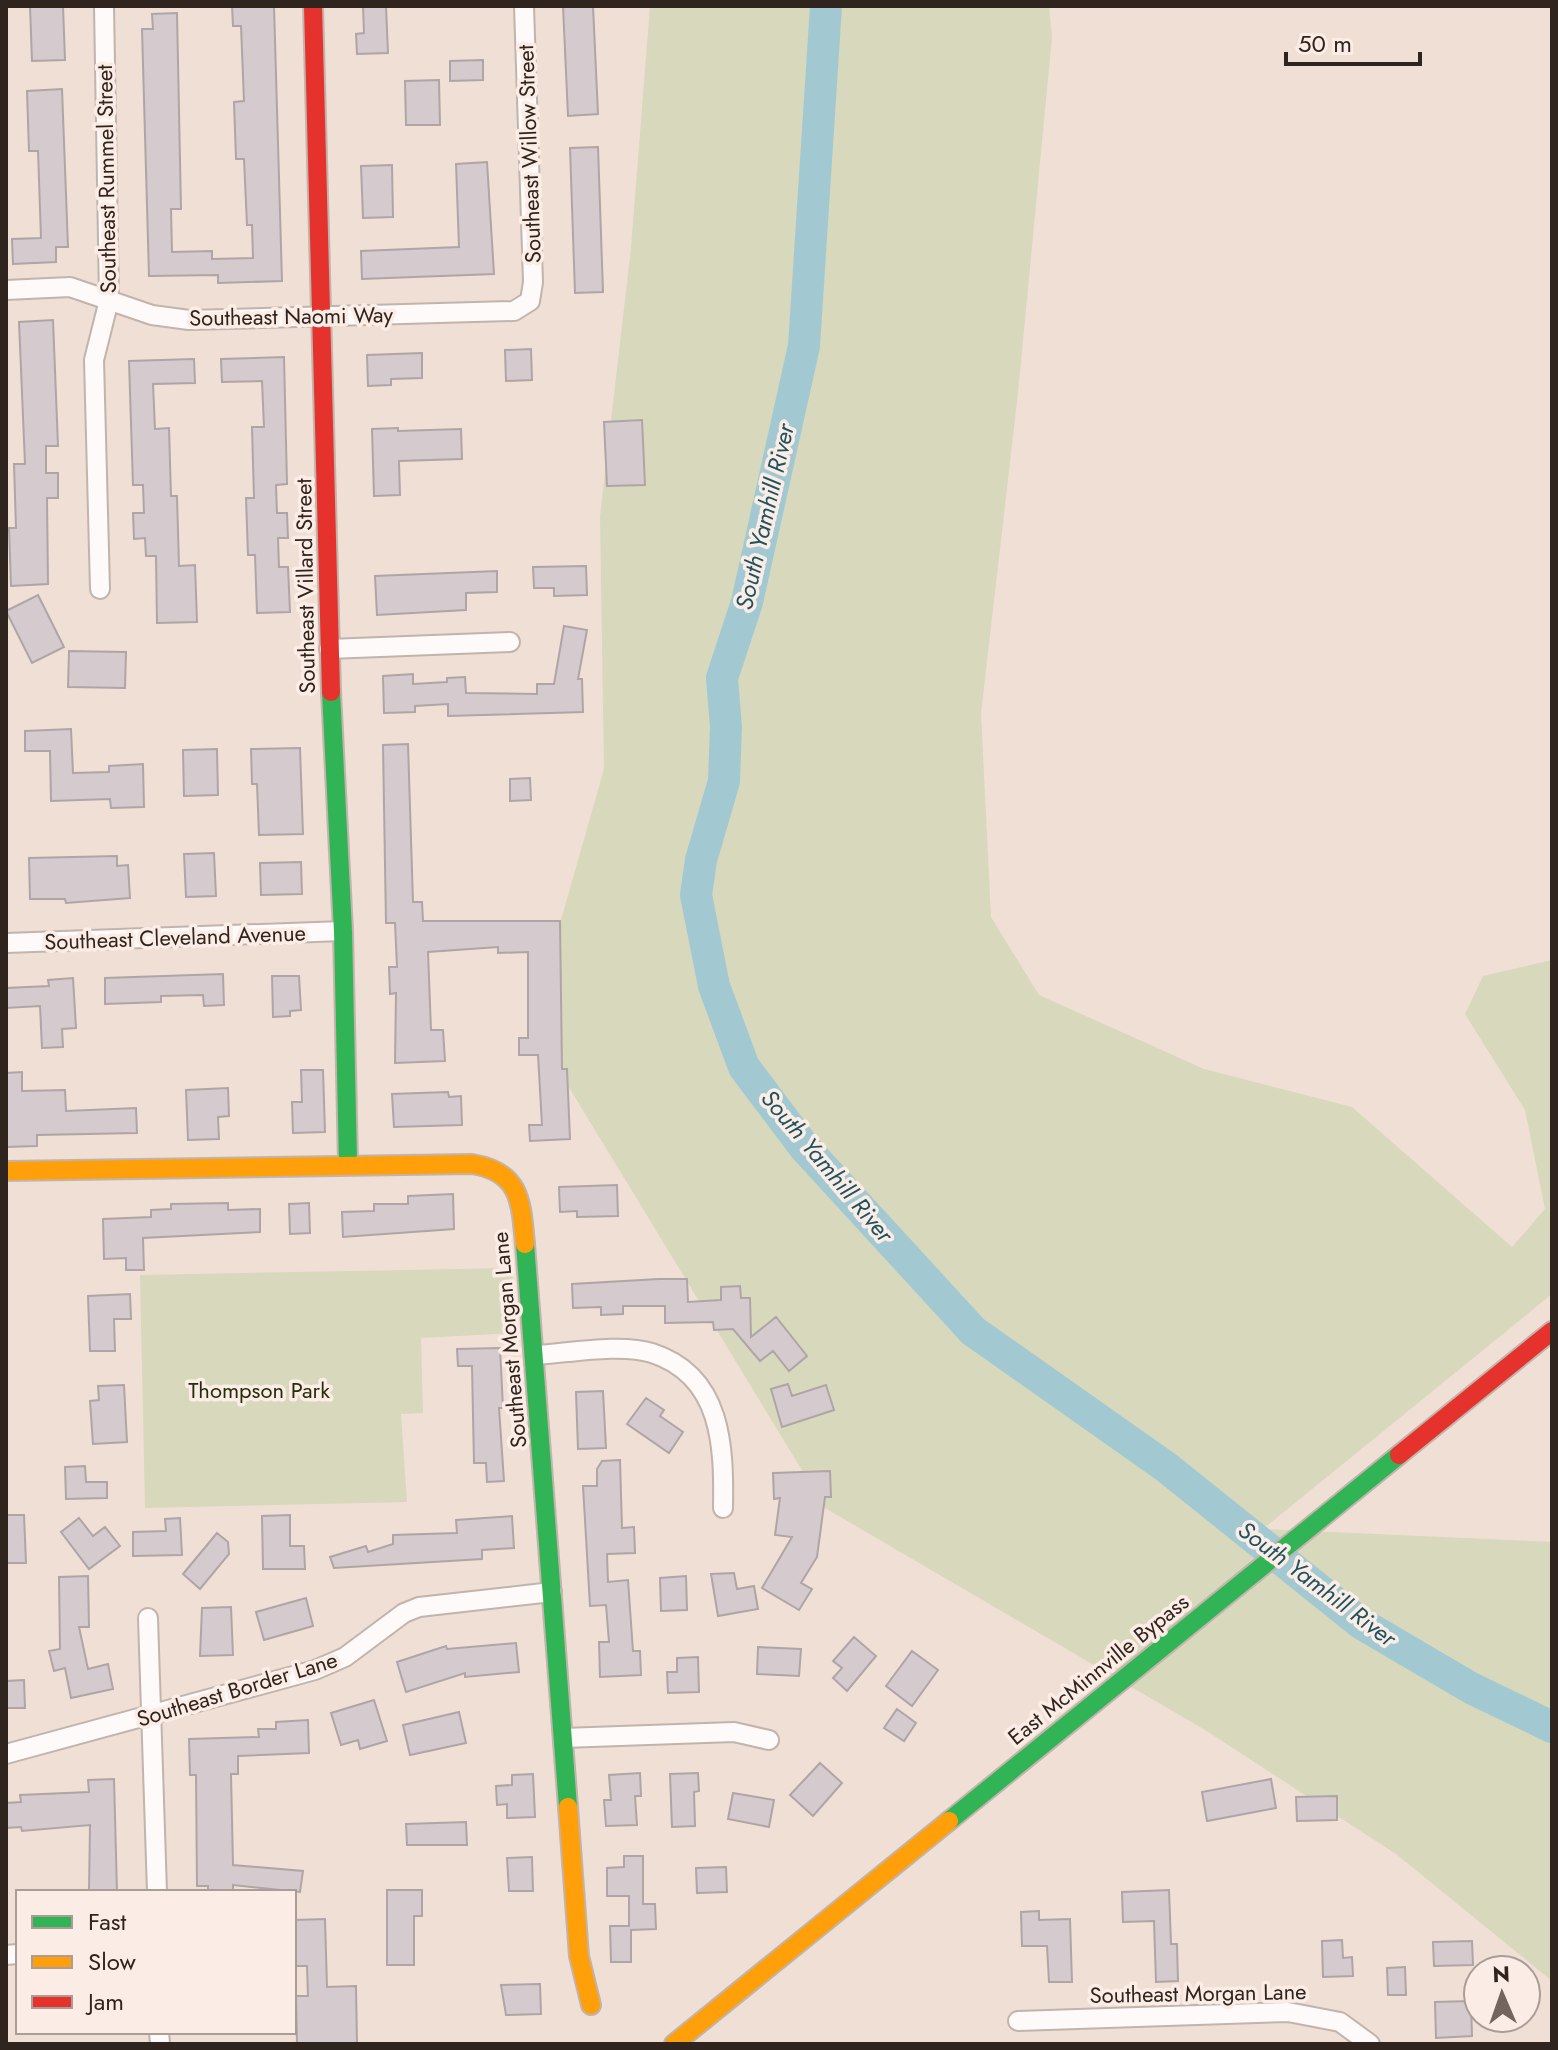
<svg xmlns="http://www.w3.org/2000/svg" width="1558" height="2050" font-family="Jost,sans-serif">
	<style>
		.green { fill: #d8d8bc }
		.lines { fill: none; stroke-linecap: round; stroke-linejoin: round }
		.river { stroke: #a2c9d1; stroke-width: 32 }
		.building { fill: #d5cbce; stroke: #afa5a6; stroke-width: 2 }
		.street-casing { stroke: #c1b4ac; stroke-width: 22 }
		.fast-casing { stroke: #c1b4ac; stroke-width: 22 }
		.slow-casing { stroke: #c1b4ac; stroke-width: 22 }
		.jam-casing { stroke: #c1b4ac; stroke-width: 22 }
		.street { stroke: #fdfaf9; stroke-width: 18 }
		.fast { stroke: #30b455; stroke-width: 18 }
		.slow { stroke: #ff9f0a; stroke-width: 18 }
		.jam { stroke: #e5322d; stroke-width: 18 }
		.labels { text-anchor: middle; stroke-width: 7; stroke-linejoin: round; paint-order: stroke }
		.street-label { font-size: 22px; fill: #30251e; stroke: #fbede6 }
		.park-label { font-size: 22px; fill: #242e09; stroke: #fbede6 }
		.water-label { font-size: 24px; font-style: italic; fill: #1e525f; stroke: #fbede6 }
	</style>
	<rect width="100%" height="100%" fill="#f0dfd5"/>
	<path class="green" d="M650,6H1049L1052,37L1018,393L981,713L991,917L1039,995L1204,1069L1352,1107L1512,1247L1545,1209L1525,1110L1465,1014L1483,976L1552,960V1294L1263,1529L1552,1542V1981L1396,1854L1205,1730L825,1508L531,1025L604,769L600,516L631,248Z
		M512,1268L515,1333L421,1338L423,1413L401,1414L407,1502L145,1508L140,1275Z"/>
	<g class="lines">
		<path class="river" d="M826,6L804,346L747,602L722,678L726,727L724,781L701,860L696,895L714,986L744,1067L805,1148L973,1331L1166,1467L1362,1624L1471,1688L1552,1727"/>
	</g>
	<path class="building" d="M30,6H63L65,60L32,61Z
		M232,6H274L282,281L218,283V275L149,276L142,29H153L152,14L177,13L181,209H171L172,252L212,251V259L253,258L252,225H247L244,159H236L234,102L244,101L241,26H233Z
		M363,6H386L388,53L357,54L356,34L364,33Z
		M563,6H593L598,114L568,116Z
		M483,60V80L450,81V61Z
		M439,80L440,125H406L405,81Z
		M62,89L68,247H56V262L13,264L12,239L41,238L38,151H29L27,91Z
		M598,147L603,292L575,293L570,148Z
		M487,162L494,274L362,279L361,251L459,247L456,164Z
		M392,165L393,217L363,218L361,166Z
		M53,320L58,446H46V473H58V498H47L48,584L11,586L9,528H16L14,464H25L19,322Z
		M531,349L532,380L506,381L505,350Z
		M422,353V378L391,379V385L368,386L367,355Z
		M284,357L287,484L276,485L277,513H287L288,538H278L279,567H288L290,612L257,613L255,555H248L246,498H254L252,427H264L262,381L222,382L221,359Z
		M194,359L195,383L153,384L155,429L169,428L171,496H177L179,566L195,565L197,622L157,623L156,556H146L145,538L134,539L133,513H144L143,485H133L129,361Z
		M642,420L645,485L607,486L604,422Z
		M398,428V431L461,429L462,459L399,461L400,495L374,496L372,429Z
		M586,566L587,595L554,596V588H534L533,567Z
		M497,571V592L466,593V610L377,615L375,576Z
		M38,595L64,647L32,663L6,611Z
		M564,626L587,630L578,679H582L583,712L448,716V704L415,706V712L384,713L383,676L413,674V684L447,682V678L465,677L466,693L537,694V684H554Z
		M69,651L126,652L125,688L68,687Z
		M71,729L73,773L109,772V766L143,764L144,807L111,808L110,799L51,801L50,751H25V731Z
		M408,744L413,902H422L423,921H560L562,1069H567L570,1139L530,1141L529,1125H542L538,1055H519V1038H528V952L498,953V947L428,952L431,1030H443L445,1061L395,1063L396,993L390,994L389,967H397L395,923H386L383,745Z
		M300,748L303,834L259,835L257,784H252L251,749Z
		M217,749L218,795L184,796L183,750Z
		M530,778L531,800L510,801V779Z
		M214,853L216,896L186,897L184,854Z
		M117,856V866L128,865L130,898L66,903L65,899H30L29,858Z
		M301,862L302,894L261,895L260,863Z
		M223,974L224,1005L204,1006L203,995L161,996V1002L105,1004V978Z
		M272,976H299L301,1010L290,1011V1016L273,1017Z
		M73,978L76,1028L62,1029L63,1047L42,1048L40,1006L6,1008V988L49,986L48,980Z
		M301,1070H323L325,1132L293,1133L292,1102H302Z
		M22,1072V1091L65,1090L66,1111L136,1108L137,1133L37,1135V1146L6,1147V1073Z
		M228,1088L229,1116L218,1117L219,1139L188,1140L186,1090Z
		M448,1092L449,1097L461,1096L462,1125L394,1127L392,1094Z
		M617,1185L618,1216L577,1217V1211L560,1212L559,1187Z
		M453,1194L454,1229L343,1237L342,1212L374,1211V1204H408V1196Z
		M228,1203V1210L260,1209V1232L143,1238L144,1270H126V1258L104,1259L103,1219L151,1217V1210L171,1209V1204Z
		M309,1203L310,1233L290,1234L289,1204Z
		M659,1279H687L688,1302L721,1300V1287L740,1286L741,1298H750L751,1337L776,1317L807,1356L789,1371L773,1351L760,1361L733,1329L714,1330L713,1322L665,1323V1306H623V1314L601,1315V1307L573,1308L572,1284Z
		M130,1294L131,1319H114L115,1351H90L88,1296Z
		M500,1348L503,1408H499L504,1481L487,1482L486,1463H474L472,1366H458L457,1349Z
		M788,1384L792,1396L826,1385L834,1410L782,1427L771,1389Z
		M124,1385L127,1442L93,1444L90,1401L99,1400L98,1386Z
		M603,1391L606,1448L578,1449L576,1392Z
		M646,1398L664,1410L660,1416L683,1432L669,1453L627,1424Z
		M620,1460L622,1528L634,1527L635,1553L607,1554L608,1582L628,1580L633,1651H640L641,1675L600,1677L599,1642H609L606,1605L590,1606L583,1486H597V1469L602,1461Z
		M85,1466L86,1482H107V1498L66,1499L65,1467Z
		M830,1471L831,1497H825L817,1557L801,1583L812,1589L799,1610L762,1588L792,1537L775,1535L780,1498L774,1499L773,1473Z
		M6,1515H24L26,1563H6Z
		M290,1515V1546H304L305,1569H263L262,1516Z
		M512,1516L514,1548L482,1550V1559L334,1568L330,1557L366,1546L368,1552L393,1544V1535L457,1533L456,1520Z
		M79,1518L93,1536L105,1527L120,1546L89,1569L61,1532Z
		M180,1518L182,1555L133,1556V1532L166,1531L165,1519Z
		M217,1533L228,1542L229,1554L200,1589L183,1574Z
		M734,1573L737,1589L754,1586L758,1609L718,1616L711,1574Z
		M88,1576L89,1627H79L88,1669L108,1664L113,1689L71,1698L65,1668L54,1671L49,1651L60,1649L59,1577Z
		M686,1576L687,1610L661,1611L660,1578Z
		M306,1598L313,1626L264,1640L256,1612Z
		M231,1607L233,1655L200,1656L202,1608Z
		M854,1637L876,1656L847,1691L833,1678L842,1668L833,1661Z
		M516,1643L519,1672L465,1677V1673L406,1692L397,1662L446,1646L447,1649Z
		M758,1647L801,1649L799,1676L757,1674Z
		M912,1651L938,1670L912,1706L886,1686Z
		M698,1657L699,1692L668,1693L667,1672H677V1658Z
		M24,1680L25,1708H6V1681Z
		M374,1700L387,1741L360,1749L358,1740L341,1745L331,1713Z
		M897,1709L916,1723L904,1741L884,1728Z
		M459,1712L466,1743L410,1755L403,1725Z
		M308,1720L309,1753L238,1756V1774H231L233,1865L303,1871L300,1892L233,1885V1892H208V1886H197L196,1775H190L189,1739L259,1737L258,1729H276V1722Z
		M820,1763L842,1783L813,1816L790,1795Z
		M640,1773L641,1796H635L637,1825L606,1826L604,1800H611L609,1775Z
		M698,1773L699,1791L694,1792L695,1826L672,1827L670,1774Z
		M533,1774L535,1817L507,1818V1804L497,1805L496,1786L512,1785V1775Z
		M114,1779L117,1892H89L90,1825L22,1831L21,1827L6,1828V1803L21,1802L20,1795L89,1792L88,1780Z
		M1271,1779L1276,1808L1207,1821L1202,1792Z
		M733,1793L774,1800L769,1827L728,1819Z
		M1337,1796V1820L1297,1821L1296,1797Z
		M466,1822L467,1845H407L406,1824Z
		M624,1856H643V1904H655L656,1929L631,1930V1962H611L610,1926H629V1896H607V1868L624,1867Z
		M532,1857L533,1891H509L507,1858Z
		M726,1867L727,1892L697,1893L696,1868Z
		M387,1890H422V1916H414V1965H387Z
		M1169,1890L1171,1944H1177L1178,1981L1156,1982L1154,1921L1123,1922L1122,1892Z
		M1039,1911V1920L1070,1919L1072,1982H1049L1047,1946H1022L1021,1912Z
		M325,1919L327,1987L356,1986L357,2044H297L296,1996H308L307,1966H294V1920Z
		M1342,1940L1343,1958L1352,1957L1353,1976L1323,1977L1322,1941Z
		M1472,1941L1473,1965L1434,1966L1433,1942Z
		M1405,1967L1406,1995H1388L1387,1968Z
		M540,1984L541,2014L506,2015L501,1985Z
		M1471,2001L1472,2036L1436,2038L1435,2002Z"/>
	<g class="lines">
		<g class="street-casing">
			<path id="street" d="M6,290L70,287L152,315L189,320L514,311L530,301L533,282L524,6
				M100,589L94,360L109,300L104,6
				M329,649L510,642
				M6,943L343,931
				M536,1355C569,1353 621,1343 652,1353C723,1376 724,1448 723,1508
				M148,1618L157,1892
				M563,1738L734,1732L769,1740
				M6,1754L315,1670L345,1657L404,1613L419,1607L552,1592
				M6,1955L18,1954
				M1018,2021L1288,2012L1340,2022L1370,2044
				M159,2032L160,2044"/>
		</g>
		<g class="fast-casing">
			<path id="fast" d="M331,692L343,931L348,1164
				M525,1244L568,1807
				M949,1821L1399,1455"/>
		</g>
		<g class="slow-casing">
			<path id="slow" d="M6,1171L472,1164C521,1172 521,1202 525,1244
				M568,1807L579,1956L591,2005
				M674,2044L949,1821"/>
		</g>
		<g class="jam-casing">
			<path id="jam" d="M313,6L331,692
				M1399,1455L1552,1331"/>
		</g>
		<use href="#street" class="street"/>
		<use href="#fast" class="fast"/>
		<use href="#slow" class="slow"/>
		<use href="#jam" class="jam"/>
	</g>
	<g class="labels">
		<g class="street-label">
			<text transform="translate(529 154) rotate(-92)" y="8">Southeast Willow Street</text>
			<text transform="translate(106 179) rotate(-91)" y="8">Southeast Rummel Street</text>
			<text transform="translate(291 316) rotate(-1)" y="8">Southeast Naomi Way</text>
			<text transform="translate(305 586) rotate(-91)" y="8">Southeast Villard Street</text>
			<text transform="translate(175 937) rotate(-2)" y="8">Southeast Cleveland Avenue</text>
			<text transform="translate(509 1340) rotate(-95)" y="8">Southeast Morgan Lane</text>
			<text transform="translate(1098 1669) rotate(-39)" y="8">East McMinnville Bypass</text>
			<text transform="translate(237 1689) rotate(-17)" y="8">Southeast Border Lane</text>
			<text transform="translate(1198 1993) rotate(-1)" y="8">Southeast Morgan Lane</text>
		</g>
		<g class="park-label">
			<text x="259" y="1398">Thompson Park</text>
		</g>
		<g class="water-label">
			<text transform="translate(765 517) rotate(-77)" y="8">South Yamhill River</text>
			<text transform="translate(827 1166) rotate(50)" y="8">South Yamhill River</text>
			<text transform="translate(1317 1584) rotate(37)" y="8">South Yamhill River</text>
		</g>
	</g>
	<rect width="1558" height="2050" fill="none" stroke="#30251e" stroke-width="16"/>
	<rect x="16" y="1890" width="280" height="144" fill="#fbede6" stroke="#aa9d96" stroke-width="2"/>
	<rect x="32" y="1916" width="40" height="12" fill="#30b455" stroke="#aa9d96" stroke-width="2"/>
	<text x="88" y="1930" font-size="24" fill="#30251e">Fast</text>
	<rect x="32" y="1956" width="40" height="12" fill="#ff9f0a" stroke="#aa9d96" stroke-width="2"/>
	<text x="88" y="1970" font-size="24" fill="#30251e">Slow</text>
	<rect x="32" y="1996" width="40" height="12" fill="#e5322d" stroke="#aa9d96" stroke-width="2"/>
	<text x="88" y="2010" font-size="24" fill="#30251e">Jam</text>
	<g transform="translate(1502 1994) rotate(358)"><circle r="38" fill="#fbede6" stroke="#aa9d96" stroke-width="2"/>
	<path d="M0-6L14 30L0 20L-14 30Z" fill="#73665e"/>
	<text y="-12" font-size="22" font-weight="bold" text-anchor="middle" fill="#30251e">N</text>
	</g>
	<path d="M1286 52v12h134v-12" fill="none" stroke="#30251e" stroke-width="4"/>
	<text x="1298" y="52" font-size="24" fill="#30251e" stroke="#fbede6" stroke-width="6" paint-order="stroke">50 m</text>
</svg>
